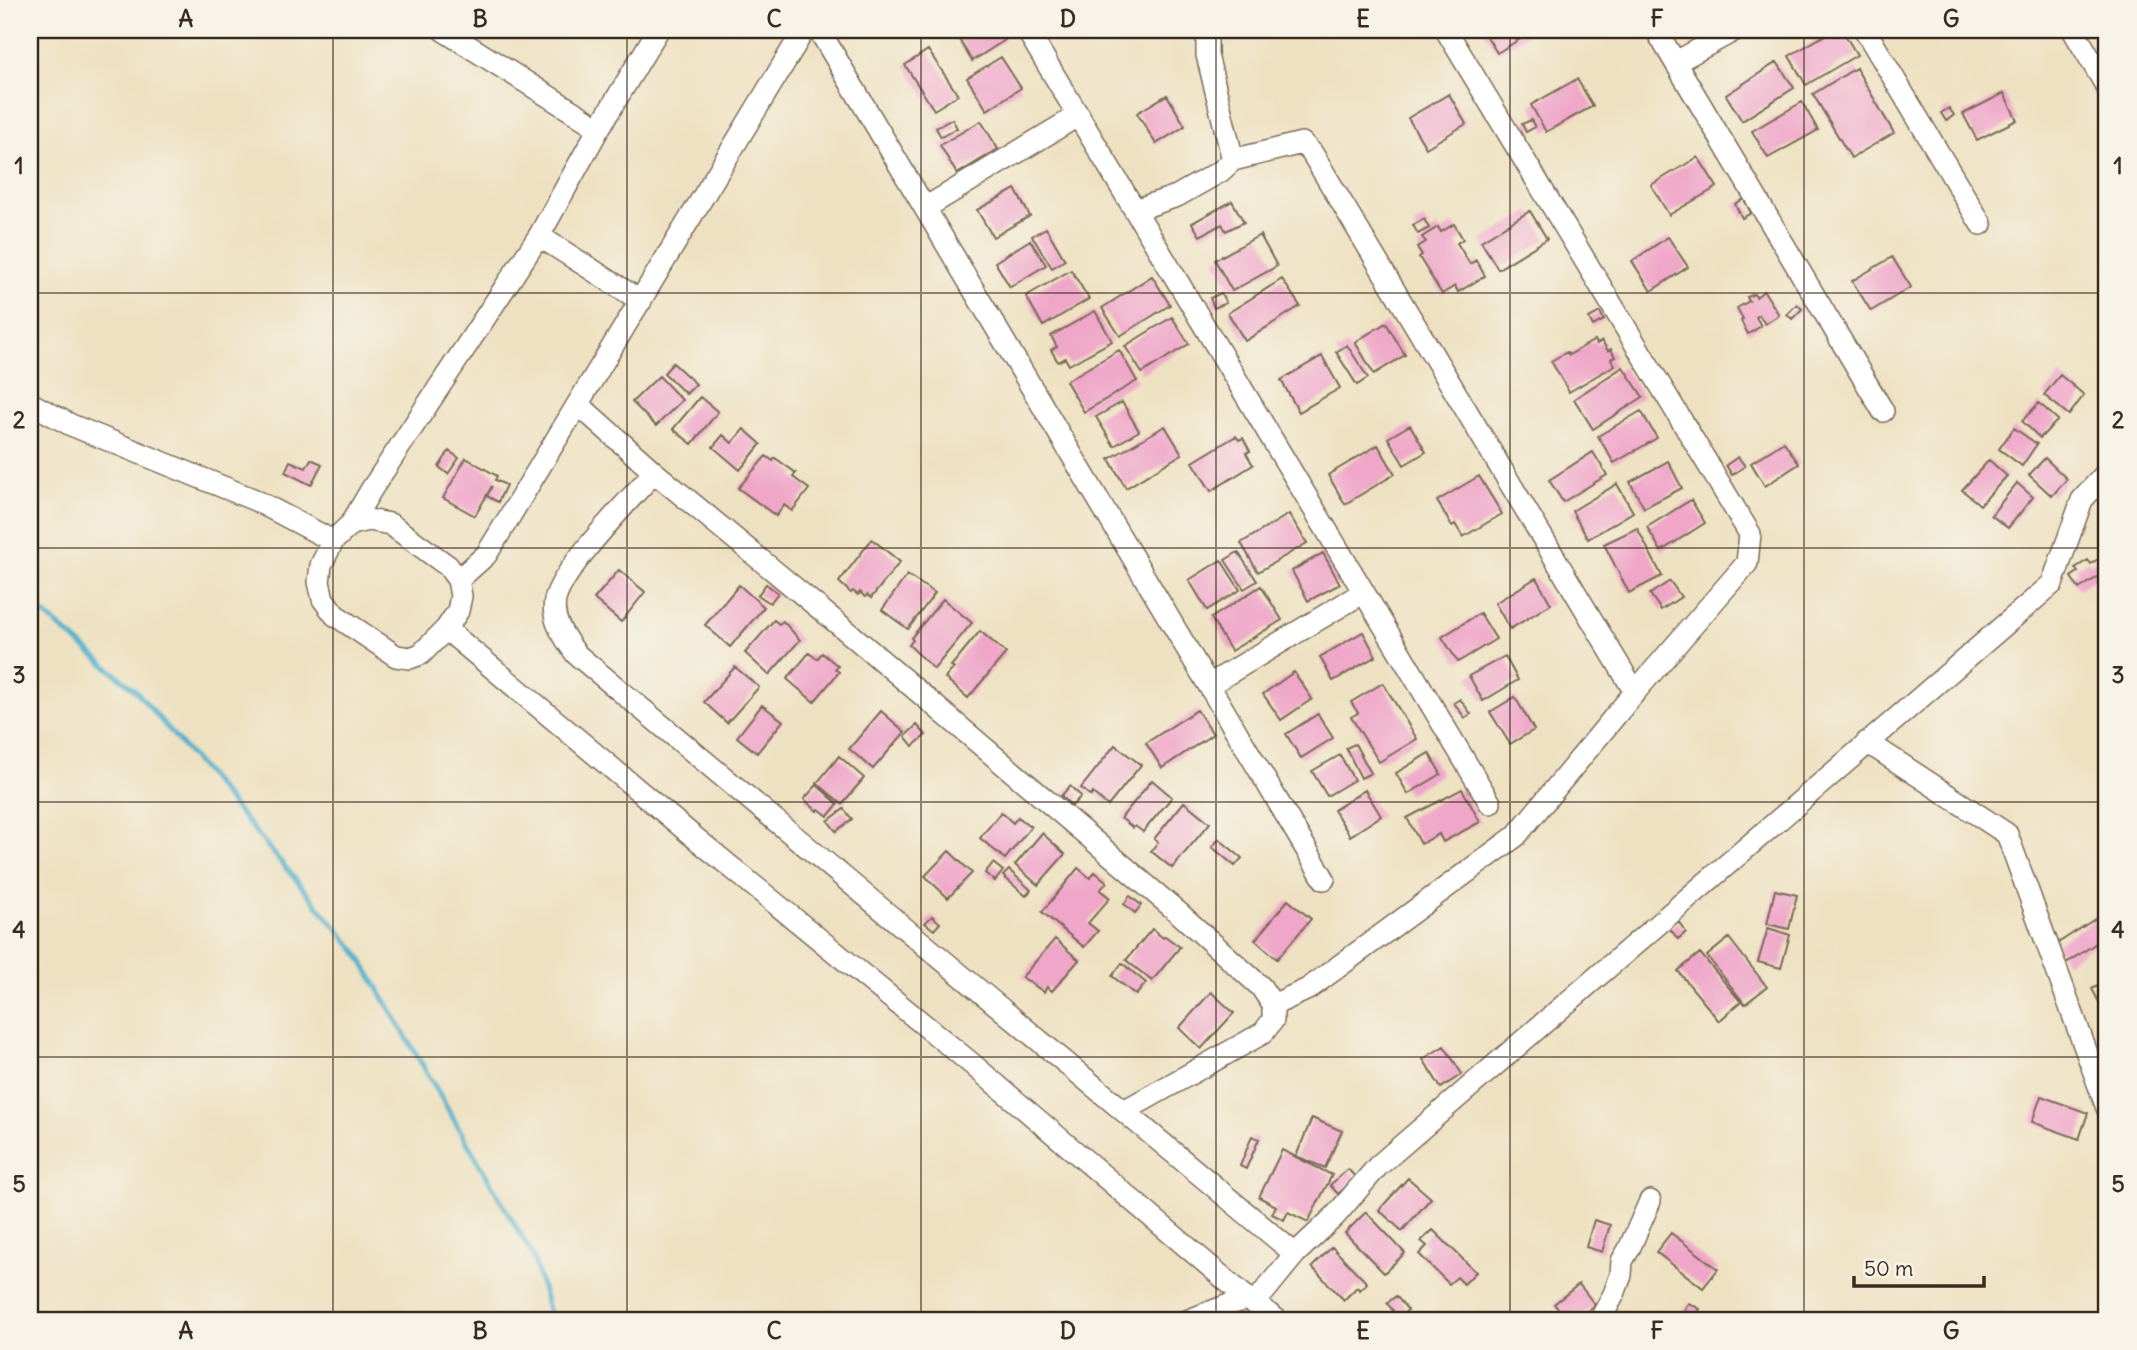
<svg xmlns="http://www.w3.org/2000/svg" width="2137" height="1350" font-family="Delius,sans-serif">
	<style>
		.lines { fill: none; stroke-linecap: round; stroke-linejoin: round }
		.stream { stroke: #4db1cc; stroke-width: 5 }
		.building { fill: #efa6c8 }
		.minor-casing { stroke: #7a6a57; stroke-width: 24 }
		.minor { stroke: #fff; stroke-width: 21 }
		.grid { fill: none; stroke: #3b2a1e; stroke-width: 2; stroke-opacity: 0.55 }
		.neatline { fill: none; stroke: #3b2a1e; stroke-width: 2.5 }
		.grid-label { font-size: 23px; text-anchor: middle; font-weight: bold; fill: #3b2a1e }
	</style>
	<rect width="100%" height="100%" fill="#f7f3e8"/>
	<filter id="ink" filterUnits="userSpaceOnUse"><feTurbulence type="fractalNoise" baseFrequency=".0143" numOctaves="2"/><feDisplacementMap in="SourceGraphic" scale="14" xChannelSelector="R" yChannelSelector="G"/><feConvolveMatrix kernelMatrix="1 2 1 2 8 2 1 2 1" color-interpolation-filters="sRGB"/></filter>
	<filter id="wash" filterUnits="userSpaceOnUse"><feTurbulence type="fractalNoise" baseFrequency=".00686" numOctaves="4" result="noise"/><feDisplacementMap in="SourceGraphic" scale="28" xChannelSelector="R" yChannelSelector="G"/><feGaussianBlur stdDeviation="1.57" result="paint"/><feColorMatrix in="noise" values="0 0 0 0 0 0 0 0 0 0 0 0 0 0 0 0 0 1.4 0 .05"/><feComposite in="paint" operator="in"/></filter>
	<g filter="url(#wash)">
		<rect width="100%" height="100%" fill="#eee1c1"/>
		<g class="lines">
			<path class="stream" d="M30,602L136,691L357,952L533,1256L551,1320"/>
		</g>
		<g id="blocks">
			<path class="building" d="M960,30H999L1005,40L972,61L955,33Z
				M1483,30H1535L1497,53Z
				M1690,30H1719L1698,43Z
				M1834,30H1842L1857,55L1806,85L1789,56Z
				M928,50L958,95L934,110L905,65Z
				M1001,57L1021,88L987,110L967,78Z
				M1777,62L1794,88L1742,121L1726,95Z
				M1856,68L1894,133L1851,158L1813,94Z
				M1577,79L1593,106L1546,132L1531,105Z
				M2004,93L2017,120L1977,140L1963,114Z
				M1449,94L1466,124L1426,148L1408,118Z
				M1167,95L1185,126L1156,144L1137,113Z
				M1802,102L1818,130L1768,158L1752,131Z
				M1949,108L1954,115L1946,121L1941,113Z
				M952,119L957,128L941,137L936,128Z
				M1531,120L1535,127L1526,132L1522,124Z
				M981,121L998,149L957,174L940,145Z
				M1698,157L1717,187L1669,215L1651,185Z
				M1015,189L1030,216L993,237L977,210Z
				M1744,199L1751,213L1742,218L1735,204Z
				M1232,201L1244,222L1226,231L1222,224L1200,236L1192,223Z
				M1530,211L1547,239L1498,269L1481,241Z
				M1424,219L1429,228L1418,234L1413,225Z
				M1454,224L1463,239L1457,243L1470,264L1476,260L1485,276L1458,292L1455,286L1442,294L1419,257L1422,255L1417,247L1426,242L1422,237L1438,227L1441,232Z
				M1046,228L1065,260L1052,268L1032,236Z
				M1260,235L1277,266L1232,291L1215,260Z
				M1668,237L1688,267L1651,291L1632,261Z
				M1030,240L1046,265L1010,287L995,262Z
				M1892,257L1911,287L1871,311L1852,281Z
				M1071,270L1089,299L1043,326L1026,296Z
				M1152,276L1170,305L1120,336L1102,308Z
				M1282,279L1300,306L1245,341L1228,313Z
				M1764,291L1779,315L1765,324L1759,315L1756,317L1761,326L1748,334L1741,321L1743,319L1737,308L1749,301L1747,297L1754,294L1756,297Z
				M1221,293L1226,303L1214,308L1210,298Z
				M1797,304L1802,309L1792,319L1787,314Z
				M1095,311L1112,341L1069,365L1065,358L1058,362L1051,350L1057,347L1051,336Z
				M1600,312L1604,320L1593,326L1589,318Z
				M1172,317L1189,344L1142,373L1125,346Z
				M1386,323L1405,355L1374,374L1355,342Z
				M1595,340L1597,344L1602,341L1608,351L1611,349L1615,357L1611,359L1615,365L1569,392L1551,361L1567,352L1569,355Z
				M1347,345L1368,378L1357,385L1336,352Z
				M1119,350L1137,381L1084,412L1066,381Z
				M1322,356L1340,388L1299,412L1281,380Z
				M673,363L696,384L686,394L664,373Z
				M1623,367L1643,397L1593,429L1574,399Z
				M2060,375L2084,395L2069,415L2044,395Z
				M659,376L682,400L656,426L632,402Z
				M700,397L718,412L692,444L673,429Z
				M1122,402L1139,431L1114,446L1096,417Z
				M2039,403L2058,420L2040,438L2022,421Z
				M1641,411L1657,438L1614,463L1598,436Z
				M1410,425L1426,452L1404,465L1388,438Z
				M1165,426L1182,454L1126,488L1109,459Z
				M2014,428L2037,444L2022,466L1999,449Z
				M744,429L761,444L740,470L713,447L723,435L732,443Z
				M1236,436L1239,440L1243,438L1250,451L1246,453L1253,465L1211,491L1193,462Z
				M1784,442L1799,464L1765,486L1751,463Z
				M1378,445L1395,474L1345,504L1328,475Z
				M449,451L459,458L448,474L439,467Z
				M1593,452L1607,475L1563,502L1549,480Z
				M766,456L773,461L775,458L796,473L793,477L809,489L792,511L784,505L776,516L738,488Z
				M1738,457L1745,466L1732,475L1726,465Z
				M466,458L497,476L495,480L506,485L498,502L487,496L492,486L475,516L443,498Z
				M2045,458L2067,479L2052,496L2029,475Z
				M311,459L322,464L311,485L285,472L290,461L306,468Z
				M1989,460L2007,476L1980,505L1962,490Z
				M1668,461L1682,488L1644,508L1630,482Z
				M1479,476L1502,514L1463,537L1455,524L1452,526L1437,501Z
				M2017,483L2033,497L2008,528L1991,515Z
				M1617,484L1633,512L1588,539L1572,511Z
				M1691,500L1705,523L1661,551L1647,527Z
				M1289,514L1307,543L1258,572L1241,543Z
				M1637,528L1662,576L1629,593L1604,544Z
				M872,539L900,562L871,598L867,595L865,597L860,592L858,595L853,591L851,593L839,582Z
				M1238,552L1257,581L1244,589L1225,560Z
				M1323,553L1340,584L1308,601L1292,571Z
				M2101,557L2107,571L2079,589L2071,577L2078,572L2075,568L2088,560L2091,564Z
				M1221,560L1240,590L1207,610L1189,580Z
				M619,570L645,592L621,622L594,599Z
				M907,575L935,593L908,629L882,610Z
				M1536,578L1551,604L1510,629L1495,603Z
				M1670,581L1681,597L1661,610L1650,594Z
				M766,584L778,593L770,603L758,595Z
				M739,585L764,607L730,647L705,625Z
				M1261,586L1282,620L1231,651L1211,618Z
				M943,599L972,623L934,669L909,645L913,640L911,638Z
				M1480,613L1496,639L1458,662L1442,637Z
				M774,620L779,624L783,621L800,640L769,675L745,653Z
				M980,631L1006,653L968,698L945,678L954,668L951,666Z
				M1363,632L1376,656L1333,681L1320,657Z
				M809,653L817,659L822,653L838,666L835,669L839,672L814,702L787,679Z
				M1505,656L1518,680L1483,701L1469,676Z
				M735,667L759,687L727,723L704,702Z
				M1294,672L1312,699L1281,720L1263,694Z
				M1383,683L1417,739L1379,762L1351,717L1358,713L1351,702Z
				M1515,697L1534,730L1510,744L1490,712Z
				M1460,699L1471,714L1465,718L1454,703Z
				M762,705L783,721L757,753L737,737Z
				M1197,710L1213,734L1162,768L1146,743Z
				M881,711L905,732L873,769L849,749Z
				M1318,714L1333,738L1301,758L1286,734Z
				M917,725L926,735L913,746L905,736Z
				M1355,744L1371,773L1361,778L1346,748Z
				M1115,745L1141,765L1108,806L1093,793L1091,796L1081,788Z
				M1429,753L1441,774L1408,794L1396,773Z
				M1340,755L1354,780L1327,796L1312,771Z
				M839,756L864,778L842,804L817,783Z
				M1152,780L1172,797L1143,832L1135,826L1133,828L1121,818Z
				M817,785L838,804L828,816L819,809L817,811L804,799Z
				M1070,786L1081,796L1072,806L1061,796Z
				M1462,789L1480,822L1443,842L1439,834L1421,844L1407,818Z
				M1365,790L1381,816L1350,836L1334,810Z
				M1184,802L1210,823L1172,868L1151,851L1158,842L1154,839Z
				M844,809L852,819L836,831L828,821Z
				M1001,812L1013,823L1018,817L1031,827L1005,859L980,838Z
				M1042,833L1065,854L1038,885L1015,865Z
				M1219,839L1242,858L1235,866L1212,847Z
				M949,851L972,873L948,898L925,876Z
				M993,863L1003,871L995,881L985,873Z
				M1078,868L1090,878L1095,872L1107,882L1100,890L1110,898L1088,923L1098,931L1084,947L1042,912Z
				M1009,870L1031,890L1026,896L1003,876Z
				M1775,890L1797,895L1789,929L1767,924Z
				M1130,896L1141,905L1135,913L1124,904Z
				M1288,900L1311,919L1277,959L1255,940Z
				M2107,911V936L2066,963L2055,945Z
				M932,916L940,923L934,930L925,923Z
				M1678,921L1686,932L1678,939L1669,928Z
				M1768,928L1790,935L1781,968L1758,962Z
				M1152,929L1163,938L1165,936L1180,947L1152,981L1126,960Z
				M1729,938L1767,987L1745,1004L1707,956Z
				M1055,939L1079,960L1052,991L1047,987L1044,992L1022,977Z
				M1700,953L1741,1002L1719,1021L1678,971Z
				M1122,963L1146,983L1136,995L1112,976Z
				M2107,981V1017L2092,989Z
				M1211,992L1234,1013L1201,1049L1179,1028Z
				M1444,1046L1462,1074L1441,1088L1423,1059Z
				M2041,1096L2088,1113L2079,1139L2032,1122Z
				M1312,1118L1342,1131L1325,1168L1296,1156Z
				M1252,1136L1259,1139L1246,1169L1240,1166Z
				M1282,1150L1332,1175L1308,1222L1288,1212L1284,1220L1272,1214L1276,1206L1259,1197Z
				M1348,1169L1356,1178L1338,1194L1330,1185Z
				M1408,1178L1431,1198L1402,1231L1379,1210Z
				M1366,1212L1405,1253L1384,1273L1345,1233Z
				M1594,1220L1610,1225L1602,1252L1586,1247Z
				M1433,1230L1476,1272L1464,1284L1457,1277L1449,1284L1419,1254L1427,1246L1421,1241Z
				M1671,1233L1718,1269L1703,1288L1656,1252Z
				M1332,1247L1367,1283L1360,1290L1357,1287L1344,1300L1312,1267Z
				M1579,1284L1595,1305L1576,1320H1567L1554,1304Z
				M1396,1296L1408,1310L1399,1318L1387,1303Z
				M1688,1303L1700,1309L1694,1320H1679Z"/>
		</g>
	</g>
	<g filter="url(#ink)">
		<use href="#blocks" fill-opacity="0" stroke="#7a6a57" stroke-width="2"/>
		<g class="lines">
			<g class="minor-casing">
				<path id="minor" d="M443,30L599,128
					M819,30L1324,879
					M1027,30L1490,803
					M1207,30V55L1233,160
					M1656,30L1883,411
					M1865,30L1981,224
					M2073,30L2107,87
					M1676,62L1735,30
					M925,208L1079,115
					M1135,210L1177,196L1221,171L1233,160L1302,143L1312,153L1635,692
					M539,236L641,301
					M30,403L71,425L255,500L333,541
					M579,405L654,472L848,632L1180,914L1261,987L1273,1005V1020L1263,1033L1124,1111
					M654,472C631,499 562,568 555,600C551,621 565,638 576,654L1295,1254
					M369,520L390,524L448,566L458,580L461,596L458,611L446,629L421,654L410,658L396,656L335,615L323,599L319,582L321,565L333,541L351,524Z
					M351,524L371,490L539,236L599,128L658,30
					M458,580L486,555L496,539L804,30
					M446,629L688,832L972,1064L1247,1298L1277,1320
					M1209,685L1364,592
					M1867,742L2007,834L2107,1108
					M1273,1005L1308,989L1516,836L1635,692L1747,563L1750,534L1446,30
					M1255,1303L1295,1254L1335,1216L1378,1166L2052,584L2082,500L2107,472
					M1189,1320L1247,1298
					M1600,1320L1614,1294L1621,1275L1622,1261L1629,1249L1650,1201"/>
			</g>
			<use href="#minor" class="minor"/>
		</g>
	</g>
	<path class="grid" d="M333,30V1320M627,30V1320M921,30V1320M1216,30V1320M1510,30V1320M1804,30V1320M30,293H2107M30,548H2107M30,802H2107M30,1057H2107"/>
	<rect width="2137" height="1350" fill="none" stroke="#f7f3e8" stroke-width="77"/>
	<path d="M1854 1276v10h130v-10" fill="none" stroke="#3b2a1e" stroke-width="3.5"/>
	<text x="1864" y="1276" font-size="21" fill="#3b2a1e" stroke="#f7f3e8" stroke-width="5" paint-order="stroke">50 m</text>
	<rect x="38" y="38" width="2060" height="1274" class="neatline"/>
	<g class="grid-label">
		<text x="186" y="27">A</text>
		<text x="480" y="27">B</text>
		<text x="774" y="27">C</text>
		<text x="1068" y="27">D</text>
		<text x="1363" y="27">E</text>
		<text x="1657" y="27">F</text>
		<text x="1951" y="27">G</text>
		<text x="19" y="174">1</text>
		<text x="2118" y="174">1</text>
		<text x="19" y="428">2</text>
		<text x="2118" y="428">2</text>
		<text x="19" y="683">3</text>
		<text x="2118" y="683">3</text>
		<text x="19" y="938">4</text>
		<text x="2118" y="938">4</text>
		<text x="19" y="1192">5</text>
		<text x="2118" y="1192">5</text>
		<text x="186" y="1339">A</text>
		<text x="480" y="1339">B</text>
		<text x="774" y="1339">C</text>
		<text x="1068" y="1339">D</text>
		<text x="1363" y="1339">E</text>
		<text x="1657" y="1339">F</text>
		<text x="1951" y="1339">G</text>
	</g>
</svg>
